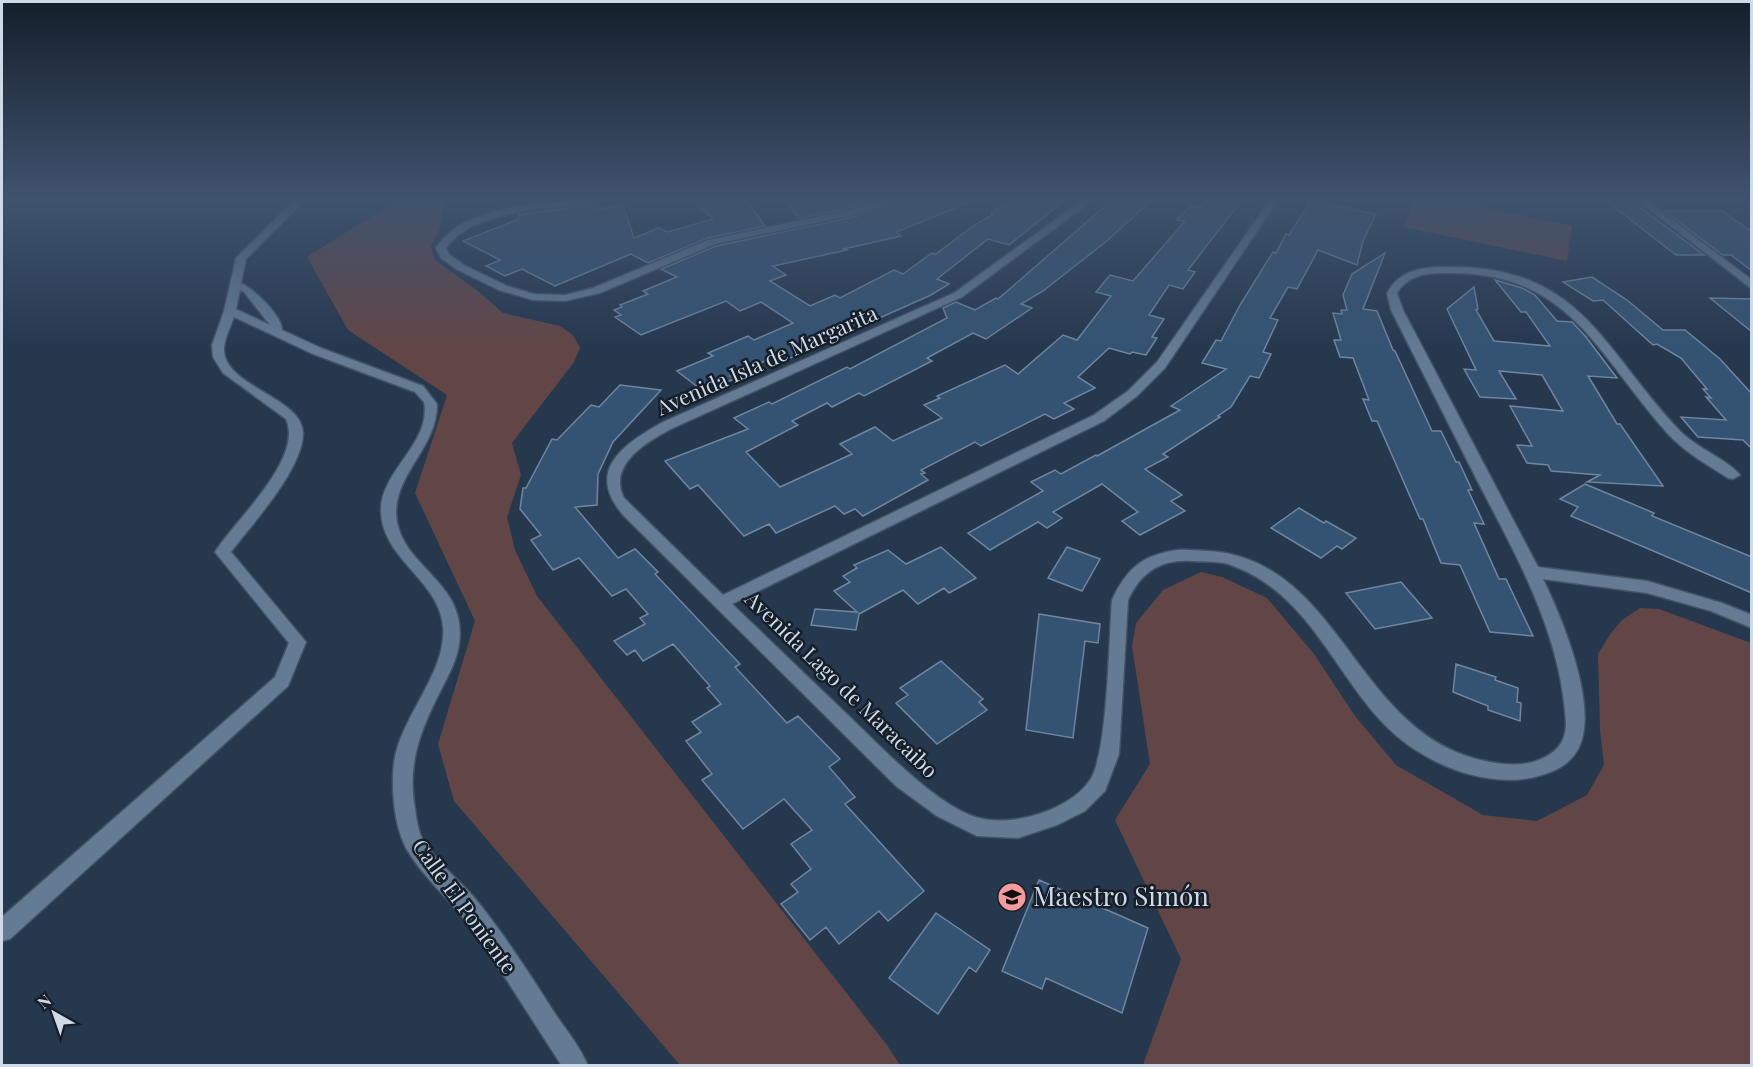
<svg xmlns="http://www.w3.org/2000/svg" width="1753" height="1067" font-family="'Playfair Display',serif">
	<style>
		.green { fill: #624646 }
		.building { fill: #345373; stroke: #70869f; stroke-width: 1.5 }
		.lines { fill: none; stroke-linecap: round; stroke-linejoin: round }
		.minor-casing { stroke: #425366; stroke-width: 3 }
		.minor { fill: #657b93; fill-rule: evenodd }
		.labels { text-anchor: middle; stroke-width: 5; stroke-linejoin: round; paint-order: stroke }
		.street-label { font-size: 21px; fill: #cedae8; stroke: #161f29 }
		.near-poi-label { font-size: 26px; fill: #cedae8; stroke: #161f29; text-anchor: start }
	</style>
	<rect width="100%" height="100%" fill="#25384e"/>
	<path class="green" d="M398,200H445L439,230L431,246L435,260L478,291L503,313L560,326L573,335L580,348L574,362L512,443L521,475L507,517L515,550L537,596L887,1045L900,1065H680L454,801L438,744L475,621L415,493L447,395L348,330L307,257Z
		M1415,200H1461L1466,201V204L1572,226L1567,261L1404,227Z
		M1201,572L1222,577L1267,598L1314,654L1355,716L1396,765L1483,815L1537,821L1587,795L1604,765L1600,729L1598,654L1611,633L1622,620L1640,608L1659,609L1751,643V1065H1143L1181,959L1115,820L1150,764L1132,646L1136,623L1163,590Z"/>
	<path class="building" d="M691,200H746L765,226L708,238L648,263L631,254L555,286L522,269L505,276L486,266L500,260L463,241L519,219L518,215L591,205L598,201V209L623,205L634,238L658,228L668,232L713,219Z
		M785,200H875L854,207L799,219Z
		M896,200H976L896,232L901,236L844,249L847,250L773,266L786,275L770,281L810,306L835,295L840,298L894,270L903,274L932,253L936,254L973,226L992,215L991,212L1013,200H1065L1009,245L988,239L937,279L949,284L931,295L866,324L861,325L855,322L809,342L815,347L788,359L781,354L730,376L734,379L704,392L677,371L713,356L708,353L748,336L754,340L793,323L761,302L740,311L726,301L641,335L615,317L621,315L614,310L622,307L620,305L648,294L643,291L677,277L661,269L716,246L858,216Z
		M1112,200H1152L1108,240L1043,291L1021,304L1032,308L986,339L973,333L927,358L932,361L864,396L859,393L832,407L827,403L792,421L798,425L746,452L780,487L852,454L840,444L875,427L893,441L942,418L924,405L940,398L937,396L1005,365L1018,374L1063,335L1077,340L1111,296L1096,292L1110,275L1133,281L1185,221L1177,220L1190,206L1200,208L1207,200H1242L1188,270L1195,272L1183,289L1169,285L1149,315L1164,319L1152,337L1157,338L1146,355L1132,352L1130,354L1109,348L1078,377L1095,388L1064,403L1074,409L1054,419L1045,414L981,446L975,442L921,470L925,473L921,474L928,480L863,516L855,509L844,514L835,506L776,533L769,524L744,536L698,485L690,489L665,461L748,429L734,418L769,402L772,404L847,367L850,369L947,318L943,308L956,302L975,310L996,298L998,299Z
		M1311,200L1376,214L1363,241L1357,265L1318,250L1297,289L1288,287L1270,318L1278,320L1263,352L1271,354L1259,378L1250,376L1231,407L1218,416L1220,417L1163,454L1168,457L1145,469L1182,495L1171,501L1185,511L1140,535L1122,521L1138,512L1102,484L1053,512L1062,518L1047,528L1038,522L990,550L968,533L1043,491L1031,482L1055,470L1061,474L1096,455L1097,456L1180,410L1171,406L1226,369L1202,363L1216,340L1221,341L1240,305L1273,252L1276,253L1286,234L1289,235Z
		M1605,200H1630L1704,255H1676Z
		M1664,211H1722L1752,232V271L1731,255H1723Z
		M1385,253L1363,309L1377,311L1393,350L1395,351L1432,431H1441L1456,462H1459L1472,490H1468L1484,524L1474,523L1499,579H1506L1533,636L1490,632L1460,565L1441,563L1423,519H1420L1377,421H1372L1363,399L1369,400L1353,358L1340,357L1334,340H1341L1333,313L1342,314L1341,310H1347L1343,295L1352,274Z
		M1592,277L1627,300L1663,330H1685L1720,359L1752,394V449L1743,440L1698,437L1681,417L1726,420L1706,397L1711,398L1703,389H1707L1681,358L1657,344L1653,345L1603,300L1593,301L1563,282Z
		M1495,280L1522,288L1535,295L1557,321L1572,322L1586,337L1617,378L1588,376L1617,424H1620L1663,486L1587,482L1600,475L1551,471L1548,465L1527,463L1517,445L1532,446L1510,406L1563,411L1542,375L1499,371L1516,399L1480,397L1464,369L1476,370L1447,309L1474,287L1478,309L1476,310L1494,341L1550,346L1526,312H1521Z
		M1710,298L1752,299V332Z
		M620,385L661,390L613,442L598,474L597,505L575,507L618,558L635,549L658,572L655,574L740,664L735,667L787,723L798,716L840,759L829,767L855,797L845,804L924,891L888,921L879,911L839,944L826,927L810,940L781,904L798,892L791,884L811,869L791,844L812,830L784,799L743,829L702,780L712,774L686,741L701,732L692,722L721,704L707,688L710,686L673,644L643,661L635,650L627,655L614,641L645,624L640,618L648,614L626,589L612,596L579,558L553,570L531,540L541,535L520,509L523,488H526L552,439L557,440L591,405L599,407Z
		M1585,484L1654,513L1652,516L1752,557V593L1571,516L1578,507L1560,499Z
		M1299,508L1324,523L1326,521L1356,538L1342,549L1337,546L1321,558L1271,528Z
		M941,547L976,578L949,593L944,588L918,604L903,590L859,614L856,630L811,625L815,609L857,612L834,591L850,582L843,576L857,568L854,565L888,550L906,564Z
		M1067,547L1100,559L1082,591L1048,578Z
		M1401,582L1432,618L1375,629L1346,593Z
		M1039,614L1100,624L1098,643L1085,641L1073,738L1026,730Z
		M941,661L983,699L979,702L987,710L937,744L896,703L908,695L900,688Z
		M1456,664L1496,677L1495,680L1518,688L1517,702L1521,703L1520,721L1488,710V706L1453,692Z
		M1039,880L1148,928L1122,1013L1046,978L1042,989L1002,971Z
		M936,913L990,950L976,972L969,967L938,1014L889,978Z"/>
	<g class="lines">
		<g class="minor-casing">
			<path id="minor" d="M295,200H305L246,259L241,283C254,289 282,316 282,330L321,348L423,386L437,404C438,449 389,477 397,522C406,569 468,584 459,644C457,660 448,676 441,690C422,727 408,760 414,802C416,814 417,828 422,838C434,860 457,878 473,896C503,932 528,972 554,1012C565,1029 580,1046 588,1066H562C531,1019 502,970 469,925C449,899 422,876 406,848C394,825 391,788 394,763C400,717 447,673 443,627C440,580 381,559 381,510C381,470 432,443 424,402L415,392L313,354L234,317C230,329 221,344 225,357C235,389 305,400 303,435C301,471 253,523 231,552L306,642L288,686L10,939L2,941V917L275,677L289,643L215,552C235,520 304,459 286,419L223,373L213,357L212,345L224,311L236,258ZM240,290L244,292L270,325L236,309Z
				M573,200H596L591,203C550,208 471,211 446,248L449,254L464,265L507,286L534,294L565,295L593,288L708,240L855,209L881,200H894L858,214L715,244L600,293L565,301L533,300L499,290L456,269L441,258L436,248C463,207 528,205 573,200Z
				M1083,200H1093L962,297L673,428C648,441 607,464 624,498L723,595L1094,415L1128,391L1157,362L1270,200H1278L1165,368L1137,396L1104,421L732,604C772,642 811,680 851,718C881,747 939,808 979,818C1013,827 1070,810 1090,780C1108,754 1109,637 1112,600C1127,568 1142,555 1178,550C1189,549 1199,551 1210,551C1342,561 1355,735 1485,761C1503,765 1524,767 1541,759C1557,752 1566,742 1566,723C1561,634 1518,559 1478,482C1449,425 1420,367 1391,310L1387,293C1400,270 1421,267 1445,267C1582,264 1602,350 1681,432C1697,448 1728,460 1740,475L1733,479L1728,478C1708,465 1686,453 1669,435C1597,356 1571,270 1445,273C1426,273 1408,275 1397,293L1403,310L1538,567L1647,581L1722,603L1752,615V628L1711,611L1647,593L1543,579C1562,618 1592,692 1583,735C1580,752 1568,765 1553,771C1510,790 1457,776 1419,752C1341,706 1323,596 1228,564C1217,561 1204,562 1192,561C1161,559 1141,572 1128,600L1119,754L1105,791L1085,811L1057,825L1018,838L977,836L937,816L896,786L624,516C584,471 623,444 663,422L954,293Z
				M1637,200H1646L1752,280V289Z"/>
		</g>
		<use href="#minor" class="minor"/>
	</g>
	<linearGradient id="sky" x2="0" y2="1"><stop stop-color="#141f2b"/><stop offset="0.57" stop-color="#40536e"/><stop offset="1" stop-color="#40536e" stop-opacity="0"/></linearGradient>
	<rect width="1753" height="349" fill="url(#sky)"/>
	<defs>
		<g id="school-disc" transform="scale(1.5)"><circle r="9.5" fill="#f59b9c" stroke="#161f29"/><path d="M0-5L7-2L0 1L-7-2ZM-4 1L0 2.5L4 1V4Q0 6-4 4Z" fill="#111"/></g>
	</defs>
	<g fill-rule="evenodd">
		<use href="#school-disc" x="1012" y="897"/>
	</g>
	<g class="labels">
		<g class="street-label">
			<text transform="translate(767 361) rotate(-24)" y="7">Avenida Isla de Margarita</text>
			<text transform="translate(841 685) rotate(44)" y="7">Avenida Lago de Maracaibo</text>
			<text transform="translate(464 907) rotate(54)" y="7">Calle El Poniente</text>
		</g>
		<g class="near-poi-label">
			<text x="1033" y="906">Maestro Simón</text>
		</g>
	</g>
	<rect width="1753" height="1067" fill="none" stroke="#cedae8" stroke-width="6"/>
	<g transform="translate(54 1013) rotate(320)" stroke="#161f29" stroke-width="4.5" paint-order="stroke">
	<path d="M0-4.5L10 22L0 15L-10 22Z" fill="#cedae8"/>
	<text y="-9" font-size="16" font-weight="bold" text-anchor="middle" fill="#cedae8">N</text>
	</g>
</svg>
